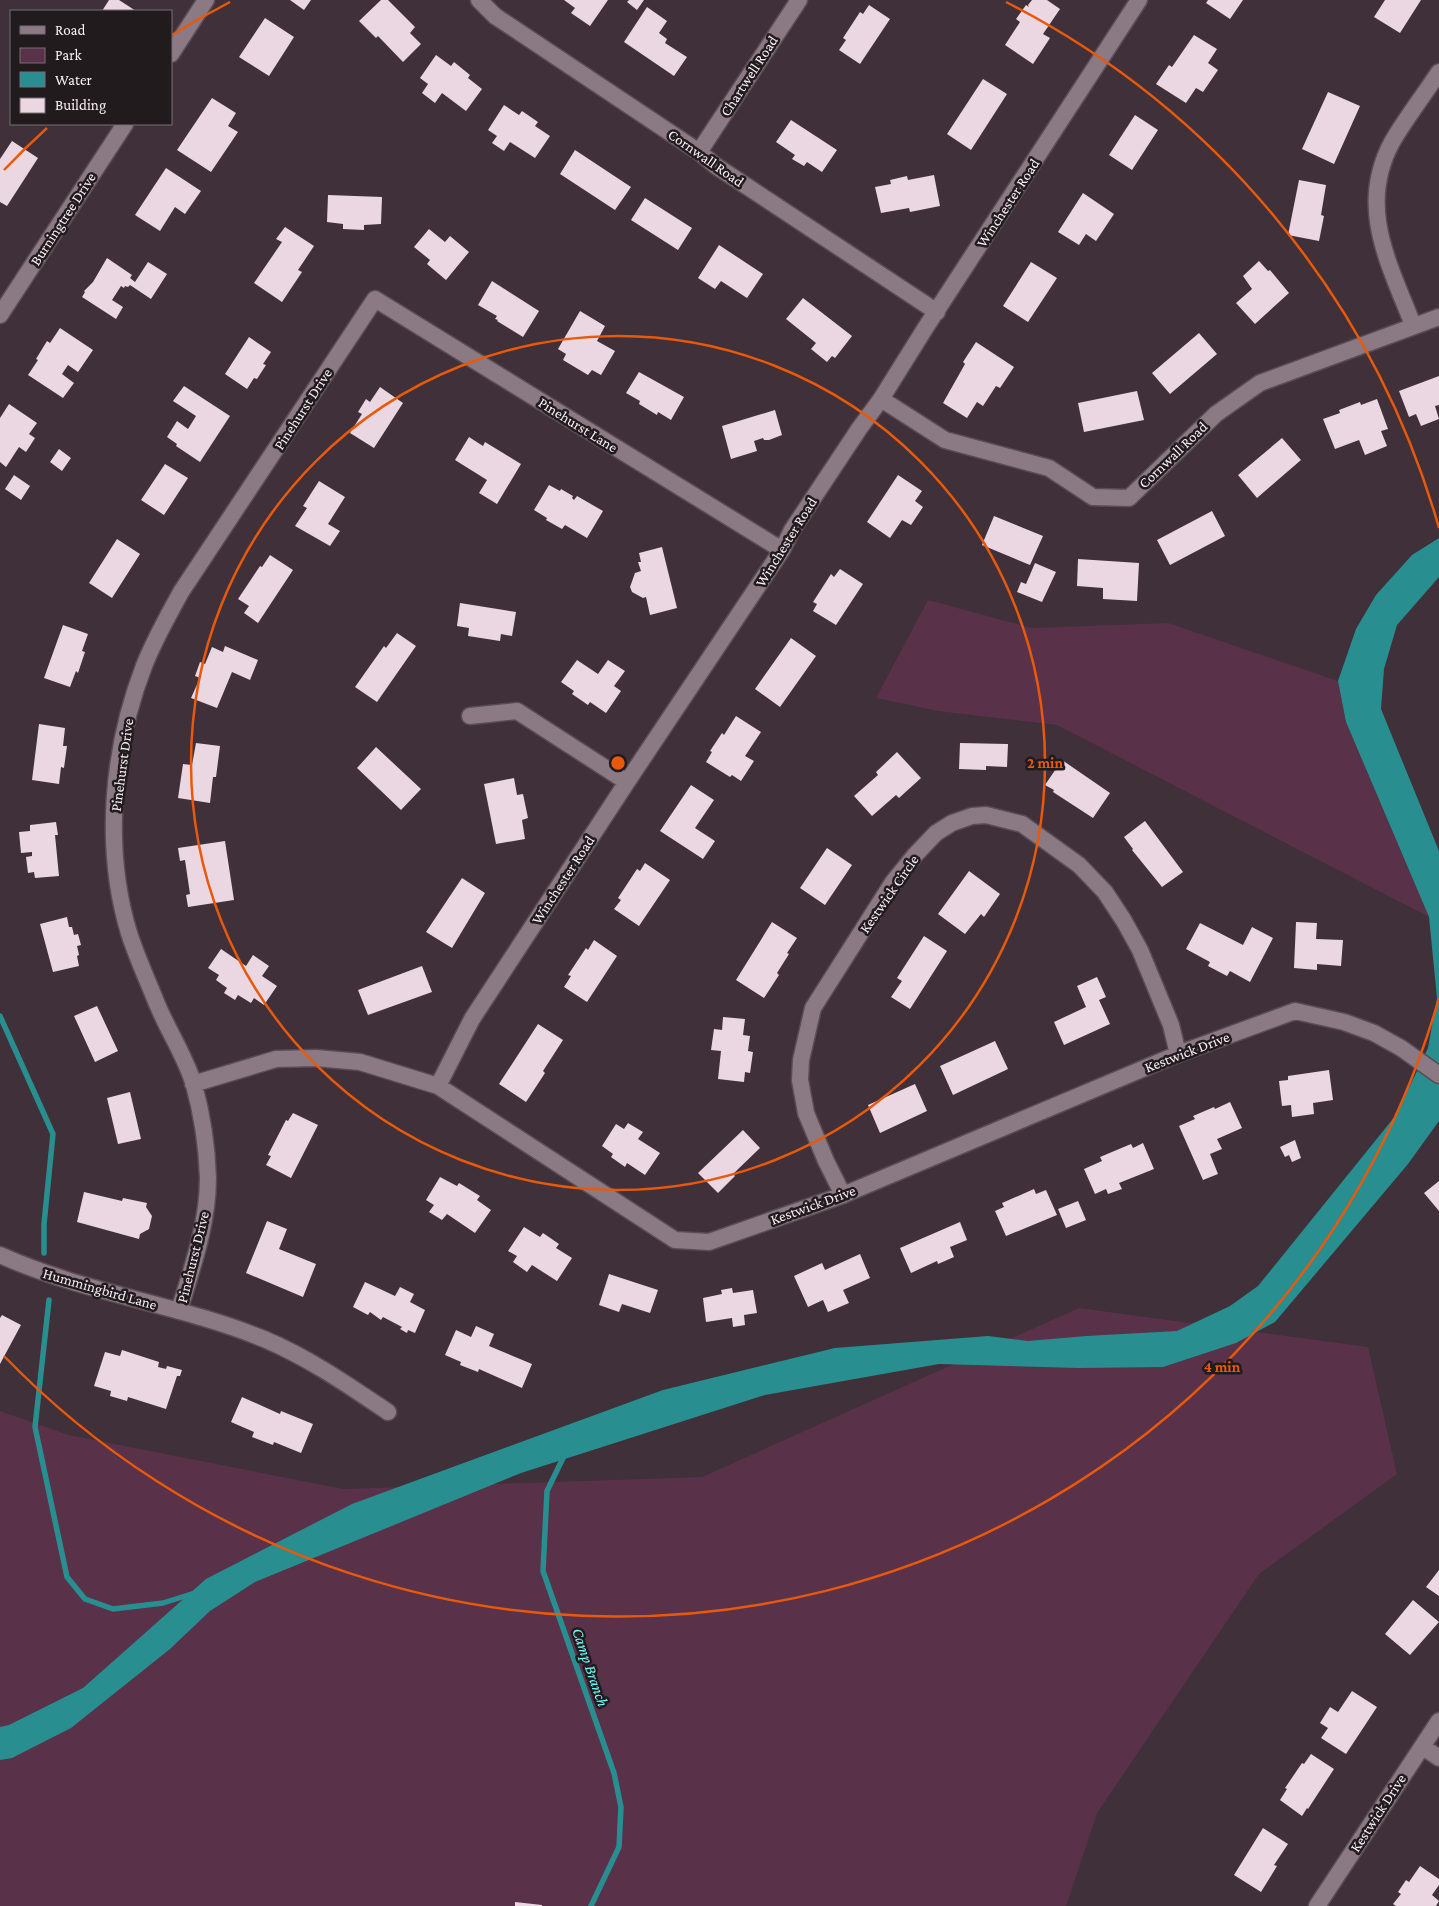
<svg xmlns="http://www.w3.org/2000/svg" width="1439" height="1906" font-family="'Crimson Pro',serif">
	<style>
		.green { fill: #593149 }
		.water { fill: #298e90 }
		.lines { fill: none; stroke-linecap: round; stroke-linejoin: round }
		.stream { stroke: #298e90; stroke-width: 5.5 }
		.building { fill: #ebd7e2 }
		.street-casing { stroke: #594c53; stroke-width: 19 }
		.street { stroke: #8b7983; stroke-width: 16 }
		.ring { fill: none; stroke: #e8590c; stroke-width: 2.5 }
		.labels { text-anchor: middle; stroke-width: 5; stroke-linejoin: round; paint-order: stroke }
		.street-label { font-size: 15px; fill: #f9eff4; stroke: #211b1e }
		.water-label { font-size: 16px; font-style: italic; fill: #71fbfd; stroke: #211b1e }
		.centre { fill: #e8590c; stroke: #211b1e; stroke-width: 2.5 }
		.ring-label { font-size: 15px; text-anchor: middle; font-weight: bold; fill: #e8590c; stroke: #211b1e; stroke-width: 5; stroke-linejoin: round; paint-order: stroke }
	</style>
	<rect width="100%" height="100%" fill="#3f3039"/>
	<path class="green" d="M928,600L1032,628L1168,623L1338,681L1346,722L1429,917L1057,725L938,711L876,698Z
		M1079,1308L1368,1347L1397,1474L1259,1574L1097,1813L1066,1906H0V1411L69,1435L343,1489L702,1477Z"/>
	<path class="water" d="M1439,538V577L1397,625L1384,669L1381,709L1439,851V1121L1408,1164L1275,1322L1236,1343L1163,1367L1079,1368L939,1364L765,1395L521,1473L255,1582L210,1611L170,1649L71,1728L12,1758L0,1760V1727L9,1725L83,1688L206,1579L352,1504L663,1390L835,1348L988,1336L1028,1341L1086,1336L1177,1331L1230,1306L1258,1286L1396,1115L1428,1048L1437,998L1429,917L1346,722L1338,681L1356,629L1376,595L1412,555Z"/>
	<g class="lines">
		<path class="stream" d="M0,1016L53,1134L44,1224V1253
			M49,1300L35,1427L67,1577L85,1599L113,1609L163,1603L195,1593
			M565,1454L547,1491L543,1571L614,1773L621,1807L619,1847L591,1906"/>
	</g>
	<path class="building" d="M109,0H119L136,11H102Z
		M290,0H311L304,10Z
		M381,0H388L415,27L410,33L421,44L403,62L378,36L376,38L359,21Z
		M564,0H608L590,26L571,13L575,8Z
		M629,0H644L637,10L627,2Z
		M1032,0H1047L1060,9L1043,34L1050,38L1033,64L1005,45L1020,22L1016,19L1026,5L1029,7L1028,5Z
		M1208,0H1243L1230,19L1206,3Z
		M1385,0H1421L1400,33L1374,17Z
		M869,5L890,19L860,64L839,50L846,40L843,38L860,12L863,14Z
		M647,7L667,21L659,33L667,39L665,43L687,57L674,76L624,42Z
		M265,18L294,37L269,76L239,57Z
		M1194,35L1217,49L1208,63L1218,70L1203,92L1196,88L1186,103L1156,84L1169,65L1172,67Z
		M436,55L451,66L454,62L470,75L468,78L482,89L466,111L442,93L435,103L422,93L428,84L420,78Z
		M983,79L1007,94L971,150L947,134Z
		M1328,92L1360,106L1334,164L1302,149Z
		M212,98L236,113L228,126L238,132L211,172L177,150Z
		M504,105L519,115L522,111L538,122L535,126L550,136L535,158L510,142L504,151L492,143L497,136L488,130Z
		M1135,115L1158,130L1132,170L1109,155Z
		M791,120L837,150L822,172L807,162L804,166L792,159L795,155L776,142Z
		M12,141L38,158L7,206L0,202V159Z
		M575,150L631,187L615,210L560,174Z
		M166,168L201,191L185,214L175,207L160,231L135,215Z
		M934,175L940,206L910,212L909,208L881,213L875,187L891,184L890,180L907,176L908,180Z
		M1299,180L1326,185L1321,215L1324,216L1319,241L1288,235Z
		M1083,193L1114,214L1096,241L1086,234L1079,245L1058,232Z
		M328,195L382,197L381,224L364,225V230L343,229V224L327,222Z
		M645,198L692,228L678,250L631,220Z
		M285,227L314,246L298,270L302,272L282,302L254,283L282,242L276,239Z
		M429,229L445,242L450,236L469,252L446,280L427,264L430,260L414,247Z
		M719,245L763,274L747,298L721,281L715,289L698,278Z
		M107,258L132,275L130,278L135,282L148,262L167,274L151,299L130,285L128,287L125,286L124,288L121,286L112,300L123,307L116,319L82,297L85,292L84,291L93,282Z
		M1259,261L1268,271L1270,270L1289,293L1255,324L1236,303L1252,289L1243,276Z
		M1031,262L1057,278L1028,322L1003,306Z
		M492,281L539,311L523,337L497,321L498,320L495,319L497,316L478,305Z
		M803,298L852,336L835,358L832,356L827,362L811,349L816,343L786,319Z
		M580,311L605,326L597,341L615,351L601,375L592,370L588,375L563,360L566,354L558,349Z
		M60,328L93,350L78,372L68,365L62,374L74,383L63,398L28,375L38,360L36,359L47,341L50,343Z
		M1199,333L1217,354L1170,394L1152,373Z
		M249,337L271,352L263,364L266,365L257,379L254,378L247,389L225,374Z
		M976,342L1014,367L1000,388L996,386L983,406L977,402L967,418L943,403L965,364L963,362Z
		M639,372L684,397L671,420L658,412L657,415L639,404L640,401L626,393Z
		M1439,376V405L1435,406L1439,419L1421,426L1416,414L1409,417L1399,391Z
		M184,386L230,416L200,462L176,446L177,444L167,437L177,421L188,429L196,416L173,401Z
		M380,387L403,403L374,448L350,433L362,414L358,412L366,399L370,402Z
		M1137,391L1144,420L1084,432L1078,403Z
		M1377,399L1388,429L1381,431L1387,446L1365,455L1359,440L1335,449L1323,419L1340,413L1339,410L1360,402L1361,405Z
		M9,404L37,423L29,434L35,438L26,452L19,447L6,467L0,462V418Z
		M775,410L782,435L769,440H764L763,438L754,441L757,451L731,459L722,426Z
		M469,437L483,446L485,442L521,464L497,504L479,493L487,480L455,460Z
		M1282,438L1301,460L1257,498L1238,475Z
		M59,449L71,458L62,471L50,462Z
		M165,464L188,478L164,515L141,500Z
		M14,475L30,486L21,500L5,489Z
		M898,475L922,491L915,501L923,507L911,525L902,520L890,538L867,522Z
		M319,481L345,497L328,524L340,531L330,546L295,526L307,508L303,506Z
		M549,485L560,491L561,489L573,496L572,498L574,500L577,496L603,511L587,538L565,525L562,529L546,520L547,518L534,510Z
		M1212,511L1225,536L1170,565L1157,540Z
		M994,516L1043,536L1030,565L982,545Z
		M117,539L140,554L112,598L89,583Z
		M662,547L677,608L650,615L646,597L643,598L632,592L630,587L635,573L641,571L638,562H641L639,553Z
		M270,555L293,570L258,623L244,613L249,606L238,599L260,566L262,567Z
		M1078,559L1139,563L1137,601L1103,599V588L1077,586Z
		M1035,563L1056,572L1042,602L1017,592L1021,582L1026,584Z
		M840,569L863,584L836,625L813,611L817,604L813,602L831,574L834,577Z
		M460,603L516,612L512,636L501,634L500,641L468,636L469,628L457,626Z
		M63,625L88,634L82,651L85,652L78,673L76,671L70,687L44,678Z
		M397,633L416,646L377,702L355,687L384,646L386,648Z
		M791,638L816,656L780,707L755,689Z
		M225,646L258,660L250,680L232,672L217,708L191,698L200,678L195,676L200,662L205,664L212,647L223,652Z
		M577,660L598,674L608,660L625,671L614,686L621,691L606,713L590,702L588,705L572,694L574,691L561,682Z
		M736,716L761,732L745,756L754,761L741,781L732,775L730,777L706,762L712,752L710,751L722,733L724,735Z
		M39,724L65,728L63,746H67L64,768L61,767L59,784L32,780Z
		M196,743L220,746L216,777H213L210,803L178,798L183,764L192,765Z
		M960,743L1008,744L1007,767L986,766V770L959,769Z
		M376,747L421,789L401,810L357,768Z
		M897,752L921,778L899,798L896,795L872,816L854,796L878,775L876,772Z
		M1062,760L1110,793L1093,818L1053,792L1054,790L1045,785Z
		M514,778L517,795L523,794L528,818L522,820L525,839L496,844L484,784Z
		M691,785L714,800L695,828L715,841L703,859L660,831Z
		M1145,821L1183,872L1162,887L1132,850L1133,849L1124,837Z
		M56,822L58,835H55L59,876L35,878L34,872L28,873L26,857L32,856V852L21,853L19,832L30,831V825Z
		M225,841L234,900L188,907L186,895L190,894L185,860L180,861L178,848Z
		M827,848L852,865L825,905L800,888Z
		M645,863L670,880L639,926L614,909L621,900L618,898L637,869L640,871Z
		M969,871L1000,894L984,917L981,914L965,934L938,914Z
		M462,878L485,893L452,948L426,932Z
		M67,917L69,927H72L74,935L78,934L81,945L77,946L79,955L77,956L79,966L53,972L40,924Z
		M772,922L797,938L787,953L789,954L777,973L779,975L764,998L736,980Z
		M1296,922L1317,923L1316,939L1343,940L1341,966L1317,964V970L1294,968Z
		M1200,923L1243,945L1252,927L1273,938L1250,982L1230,971L1227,976L1208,966L1210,962L1186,949Z
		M924,936L947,951L910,1009L891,997L902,981L897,978Z
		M594,940L617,956L587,1002L564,987L571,976L568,975L586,948L588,950Z
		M221,949L246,966L253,955L269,966L262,976L277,986L264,1005L254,998L251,1003L238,995L235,1000L224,993L227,988L216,980L219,975L208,968Z
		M422,966L432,992L368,1015L358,990Z
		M1097,977L1106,997L1099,1000L1110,1024L1064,1045L1054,1022L1086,1007L1077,986Z
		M97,1006L118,1051L95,1062L74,1016Z
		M723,1017L745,1019L743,1035L750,1036L748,1051L753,1052L750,1073L745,1072L744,1082L718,1079L721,1051L711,1050L714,1029L722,1030Z
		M538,1024L563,1040L543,1071L545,1073L526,1102L499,1084Z
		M995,1041L1008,1069L953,1095L940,1066Z
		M1329,1070L1333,1100L1313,1103L1314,1114L1292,1117L1291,1105L1282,1106L1279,1081L1288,1080V1076Z
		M915,1084L927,1111L880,1133L868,1105Z
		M130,1092L141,1139L118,1144L107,1098Z
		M1230,1102L1242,1128L1217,1139L1222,1149L1210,1154L1218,1174L1203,1180L1179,1126L1195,1119L1193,1116L1214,1107L1215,1109Z
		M293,1113L318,1125L291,1178L266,1165L271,1156L268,1155L286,1120L288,1121Z
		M628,1123L643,1132L638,1139L660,1153L645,1175L627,1163L625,1167L611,1157L613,1154L602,1146L616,1124L624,1129Z
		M743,1130L760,1148L733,1174L735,1176L718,1193L698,1173Z
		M1295,1140L1301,1158L1292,1162L1289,1155L1285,1157L1280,1147Z
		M1143,1143L1154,1169L1119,1183L1122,1189L1108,1194L1106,1189L1095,1194L1084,1169L1102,1161L1100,1157L1131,1144L1133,1148Z
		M440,1177L457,1186L459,1183L480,1196L477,1200L491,1210L475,1233L447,1214L442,1220L429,1212L434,1205L426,1200Z
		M1439,1181V1211L1424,1193Z
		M1034,1189L1036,1194L1046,1190L1057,1215L1006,1236L995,1211L1004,1207L1002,1203Z
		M84,1192L122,1201L123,1198L147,1203L146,1207L152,1216L149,1229L140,1234L139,1239L77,1222Z
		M1078,1201L1086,1220L1066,1228L1058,1209Z
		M267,1221L287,1229L279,1249L316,1264L303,1297L246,1273Z
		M960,1222L967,1240L950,1247L954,1257L938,1264L937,1261L911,1273L900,1248Z
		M524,1227L540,1237L543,1233L559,1244L556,1248L572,1258L557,1281L532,1265L527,1272L513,1262L517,1256L508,1251Z
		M860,1254L870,1278L843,1290L849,1303L828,1312L823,1300L808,1307L794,1276L822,1263L825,1270Z
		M609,1274L658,1290L650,1313L622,1304L619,1312L599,1305Z
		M365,1282L395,1296L400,1287L414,1294L410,1302L425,1310L415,1333L408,1330L407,1333L400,1329L402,1327L383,1317L381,1320L370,1312L368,1315L353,1307Z
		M732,1288L733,1293L753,1290L757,1313L744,1315L745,1325L733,1327L732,1318L706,1322L703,1298L722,1294L721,1290Z
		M2,1315L21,1325L0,1364V1318Z
		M476,1326L494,1334L489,1346L532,1364L522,1388L479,1369L478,1372L460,1365L461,1362L445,1355L456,1330L471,1337Z
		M122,1350L159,1362L158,1367L166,1369L167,1366L182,1370L180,1376H177L166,1409L128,1397L127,1401L110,1396L111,1391L94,1386L105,1352L120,1356Z
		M242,1397L280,1414L281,1411L313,1424L301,1453L274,1442L273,1445L252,1437L254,1432L231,1422Z
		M1439,1570V1596L1426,1587Z
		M1413,1600L1439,1622L1410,1655L1385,1634Z
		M1352,1691L1377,1707L1346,1754L1321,1738L1328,1728L1320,1723L1330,1707L1338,1712Z
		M1311,1754L1334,1769L1308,1809L1307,1808L1302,1816L1280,1800L1287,1789L1285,1788L1302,1763L1304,1764Z
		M1263,1828L1288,1844L1274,1865L1277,1866L1261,1892L1234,1875Z
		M1420,1866L1439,1879V1885L1432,1895L1439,1901L1436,1906H1396L1393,1904L1401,1894L1398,1892L1406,1880L1409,1882Z
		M515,1902L542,1905V1906H515Z"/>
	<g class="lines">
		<g class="street-casing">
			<path id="street" d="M479,0L495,16L699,152L716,166L937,312
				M171,54L206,0
				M699,152L799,0
				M0,315L125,124
				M1413,325C1389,263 1357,207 1392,142C1406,118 1424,95 1439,72
				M881,399L945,440L1049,468L1093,497L1129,498L1216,414L1260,383L1439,317
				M470,716L517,711L627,782
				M193,1084L276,1059L316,1058L360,1062L438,1086L675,1240L709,1242L843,1195L1178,1054L1295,1011L1344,1022L1374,1033L1401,1048L1439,1075
				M438,1086L472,1019L627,782L782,550L792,530L859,429L881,399L926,327L1139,0
				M843,1195L826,1161L806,1113L800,1080L801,1060L813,1008L893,882L915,855L936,833L952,823L972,816L986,815L1022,824L1079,865L1105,892L1124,921L1140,950L1171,1025L1178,1054
				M0,1255C84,1293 178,1304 264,1339C309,1358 348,1385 388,1412
				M179,1311C192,1268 208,1224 208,1178C207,1148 202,1114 194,1085C185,1055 166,1028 155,999C146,977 136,955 129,933C103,847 112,749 144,666C154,640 168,616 181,592L375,299L782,550
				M1423,1747L1439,1758
				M1317,1906L1439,1721"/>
		</g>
		<use href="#street" class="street"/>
	</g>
	<g class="ring">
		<circle cx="618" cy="763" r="427"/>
		<path d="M1439 998A854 854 0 0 1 4 1356M4 170A854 854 0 0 1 47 128M172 35A854 854 0 0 1 230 2M1006 2A854 854 0 0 1 1439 528"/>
	</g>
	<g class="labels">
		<g class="street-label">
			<text transform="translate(749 76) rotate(-57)" y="5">Chartwell Road</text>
			<text transform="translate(706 158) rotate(35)" y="5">Cornwall Road</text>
			<text transform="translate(1008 203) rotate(-57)" y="5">Winchester Road</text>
			<text transform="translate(63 219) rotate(-57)" y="5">Burningtree Drive</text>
			<text transform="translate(303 409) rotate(-57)" y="5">Pinehurst Drive</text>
			<text transform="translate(578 425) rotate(32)" y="5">Pinehurst Lane</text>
			<text transform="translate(1173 455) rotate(-44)" y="5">Cornwall Road</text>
			<text transform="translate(786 542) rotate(-58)" y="5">Winchester Road</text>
			<text transform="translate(122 765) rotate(-82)" y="5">Pinehurst Drive</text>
			<text transform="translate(563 880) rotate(-57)" y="5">Winchester Road</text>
			<text transform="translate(889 894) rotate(-55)" y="5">Kestwick Circle</text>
			<text transform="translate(1187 1052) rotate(-21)" y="5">Kestwick Drive</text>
			<text transform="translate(813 1205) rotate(-20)" y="5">Kestwick Drive</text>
			<text transform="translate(193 1257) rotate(-76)" y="5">Pinehurst Drive</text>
			<text transform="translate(100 1289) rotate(16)" y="5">Hummingbird Lane</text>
			<text transform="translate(1378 1813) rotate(-57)" y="5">Kestwick Drive</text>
		</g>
		<g class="water-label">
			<text transform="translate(591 1667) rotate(71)" y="6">Camp Branch</text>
		</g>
	</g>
	<circle cx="618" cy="763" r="8" class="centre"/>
	<g class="ring-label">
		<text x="1045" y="768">2 min</text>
		<text x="1222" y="1372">4 min</text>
	</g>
	<rect x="10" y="10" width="162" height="115" fill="#211b1e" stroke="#777074"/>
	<rect x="20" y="26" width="25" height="8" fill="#8b7983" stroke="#777074"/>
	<text x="55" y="35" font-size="15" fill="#f9eff4">Road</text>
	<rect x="20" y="48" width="25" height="15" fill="#593149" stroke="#777074"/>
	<text x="55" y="60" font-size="15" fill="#f9eff4">Park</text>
	<rect x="20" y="72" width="25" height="15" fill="#298e90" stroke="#777074"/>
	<text x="55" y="85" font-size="15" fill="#f9eff4">Water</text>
	<rect x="20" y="98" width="25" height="15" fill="#ebd7e2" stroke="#777074"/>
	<text x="55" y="110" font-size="15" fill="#f9eff4">Building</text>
</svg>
